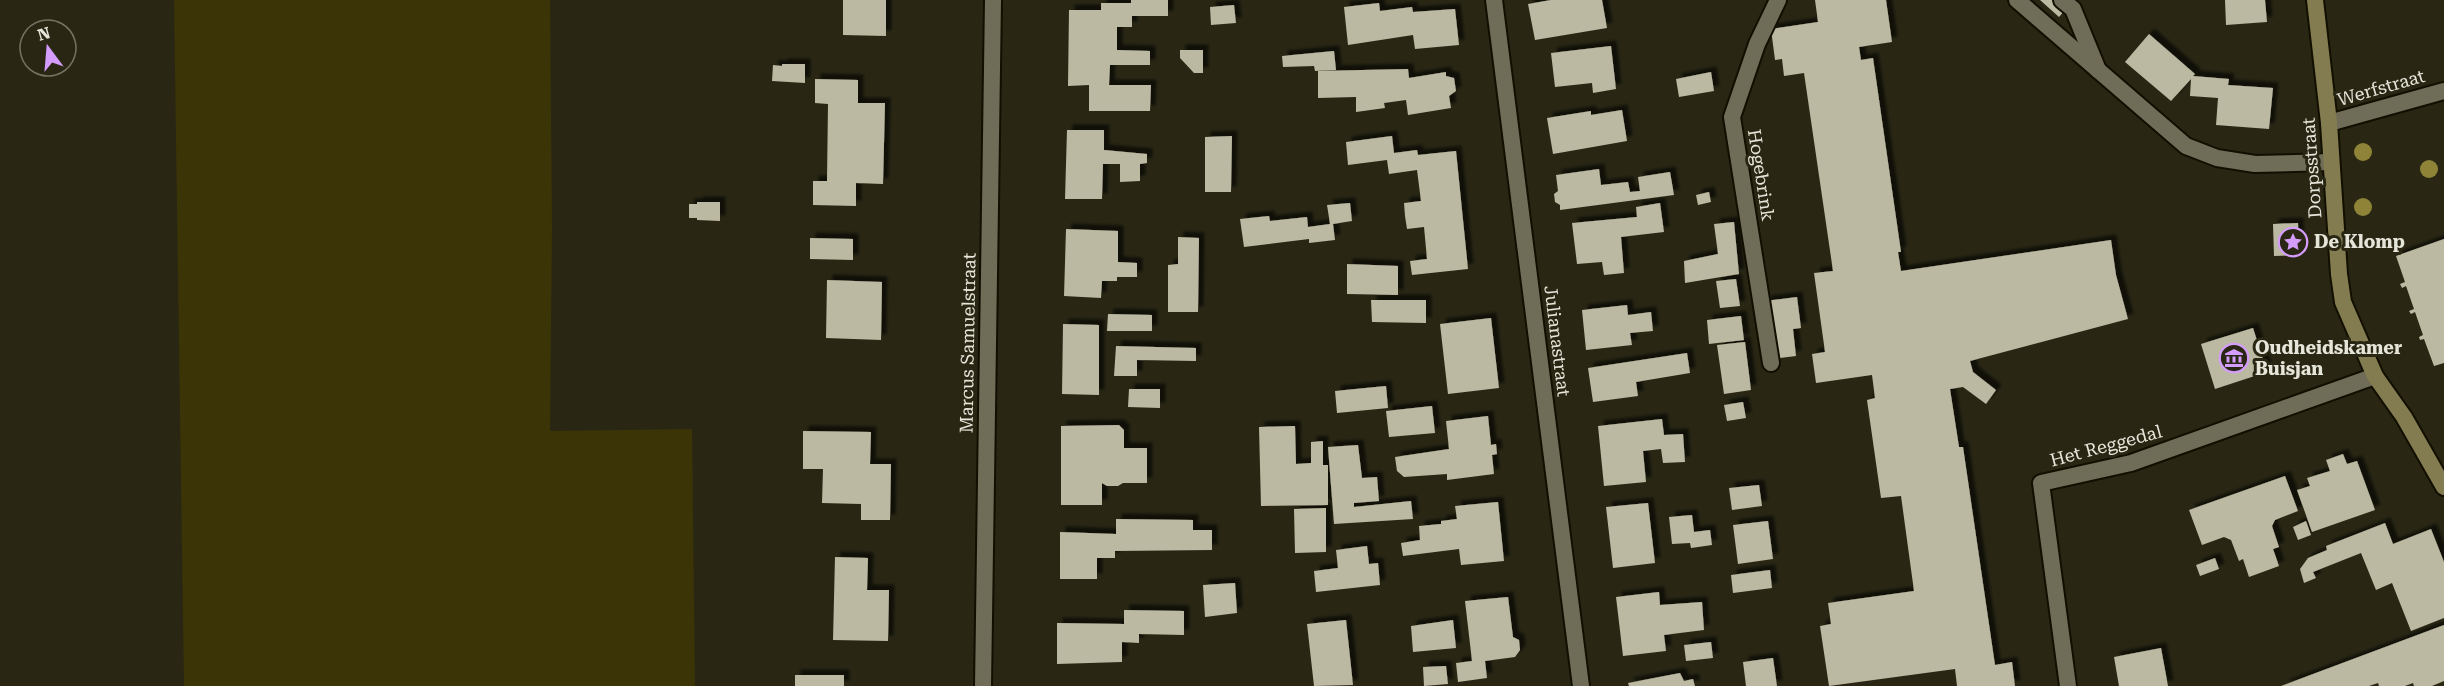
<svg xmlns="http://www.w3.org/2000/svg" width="2444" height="686" font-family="'Roboto Serif',serif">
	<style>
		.green { fill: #3b3406 }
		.building { fill: #bcb9a2; filter: url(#shadow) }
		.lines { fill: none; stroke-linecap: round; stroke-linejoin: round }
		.service-casing { stroke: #120f01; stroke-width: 20 }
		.minor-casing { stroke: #120f01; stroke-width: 20 }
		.secondary-casing { stroke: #120f01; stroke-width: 20 }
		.service { stroke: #6f6c57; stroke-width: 16 }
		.minor { stroke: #6f6c57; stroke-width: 16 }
		.secondary { stroke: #837c50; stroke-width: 16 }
		.tree { fill: #8f8338 }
		.labels { text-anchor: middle; stroke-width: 6; stroke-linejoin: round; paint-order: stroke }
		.street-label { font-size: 18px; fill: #e6e5d9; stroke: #292714 }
		.poi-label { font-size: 18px; font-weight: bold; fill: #e6e5d9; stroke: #292714; text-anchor: start }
	</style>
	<defs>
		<filter id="shadow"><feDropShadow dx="5.5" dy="-5.5" stdDeviation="1.5" flood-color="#0009"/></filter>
	</defs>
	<rect width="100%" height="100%" fill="#292714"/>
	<path class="green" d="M174,0H550L552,227L550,431L692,429L695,686H184Z"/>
	<path class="building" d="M843,0H886V36L843,35Z
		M1131,0H1168V16H1132V27H1117V50L1150,51V65H1110L1109,85H1151L1150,111H1089V85L1068,86L1069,10H1101V3H1131Z
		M1551,0H1602L1607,28L1535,40L1528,4Z
		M1815,0H1886L1892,42L1859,47L1861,60L1873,58L1901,252H1898L1901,271L2111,240L2116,275L2128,319L1970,361L1973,372L1996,390L1986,404L1963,387L1950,389L1959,447H1963L1995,665L2012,662L2015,686H1957L1955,669L1829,686L1820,626L1831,624L1828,603L1914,591L1901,496L1881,498L1867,400L1875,398L1872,375L1816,383L1812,354L1825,352L1814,273L1833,271L1804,73L1784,76L1782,59L1775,60L1771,29L1818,22Z
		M2040,0H2074L2059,17Z
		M2225,0H2265L2267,22L2226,25Z
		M1379,3L1380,11L1412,7L1413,12L1455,9L1459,45L1415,49L1413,35L1348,45L1344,7Z
		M1234,5L1236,23L1211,25L1210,7Z
		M2149,34L2195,74L2193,76L2229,79L2228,85L2273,88L2269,129L2216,125L2218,98L2190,96L2191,79L2171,101L2125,62Z
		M1611,46L1616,89L1593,93L1592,83L1555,87L1551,53Z
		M1180,50H1203V73H1194L1180,58Z
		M1334,51L1336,70L1315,71L1314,66L1283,67L1282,56Z
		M782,64H805V83L772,81L773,65L782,66Z
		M1408,69L1409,78L1446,72V76L1454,78L1456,91L1449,96L1451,108L1408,115L1406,100L1384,103L1385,108L1356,112V97L1318,98V71Z
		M1711,72L1714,91L1679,97L1676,79Z
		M815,79L858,80V103H885L883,184L856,183V206L813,205V181H827L828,104L815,103Z
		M1622,110L1627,141L1553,154L1547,118L1591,111V115Z
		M1067,130H1104V150L1147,154V163L1140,164V181L1120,182V164H1103L1102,199H1065Z
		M1232,136L1231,192H1205V137Z
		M1392,136L1394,153L1417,150L1418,155L1456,151L1468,269L1412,275L1410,261L1427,259L1424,227L1407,229L1405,216L1404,203L1421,201L1417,170L1389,174L1387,160L1348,165L1346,142Z
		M1599,169L1601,185L1628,182L1630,192L1640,191L1638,177L1670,172L1674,195L1560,210V205L1555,202L1554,194L1558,191L1556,175Z
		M1709,192L1711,202L1698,205L1696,195Z
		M697,202H720V221L697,220V218H689V204H697Z
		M1350,203L1352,221L1333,224L1335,240L1309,243V239L1244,247L1240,219L1269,216L1270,221L1307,217L1308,227L1330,224L1327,205Z
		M1660,203L1664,232L1621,237L1624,273L1604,275L1602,262L1577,264L1572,223L1637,217L1636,207Z
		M1734,222L1739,274L1685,283L1684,261L1718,254L1714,224Z
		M2298,223L2299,255L2274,256L2273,224Z
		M1066,229L1118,231V262L1137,263V277H1117V281H1102L1101,298L1064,296Z
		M1178,237L1199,238L1198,312H1168V265L1178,264Z
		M810,238L853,239V260L810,259Z
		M2444,239V363L2434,366L2424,339L2420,340L2419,337L2423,335L2415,312L2411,314L2409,311L2414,309L2406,286L2402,288L2400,284L2405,282L2396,256Z
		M1347,264L1398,266V295L1347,294Z
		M1736,279L1740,306L1720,308L1716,281Z
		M827,280L882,282L881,340L826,338Z
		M1797,297L1801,328L1793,329L1796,356L1772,359L1765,301Z
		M1371,300H1426V323L1372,322Z
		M1627,305L1628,315L1651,312L1653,331L1630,333L1632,345L1586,350L1582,310Z
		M1108,314L1152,315V331H1107Z
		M1741,316L1744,340L1709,344L1707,320Z
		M1491,318L1499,388L1448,394L1440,324Z
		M1063,324L1099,325V395L1062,394Z
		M2253,328L2267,372L2215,389L2201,344Z
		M1745,342L1751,390L1724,394L1717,345Z
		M1116,346L1196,348V361L1137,360V376H1114Z
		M1687,353L1690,373L1636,382L1638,396L1593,402L1588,368Z
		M1386,386L1388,408L1337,413L1335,391Z
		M1129,389H1160V408L1128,407Z
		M1743,402L1746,418L1727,421L1724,405Z
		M1432,406L1435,433L1389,437L1386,411Z
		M1488,416L1491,445L1496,444L1497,454L1492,455L1494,474L1447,480V474L1404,477L1397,471L1395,457L1449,449L1446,421Z
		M1662,419L1664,435L1683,434L1685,462L1663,463L1661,449L1643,451L1646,482L1604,486L1598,426Z
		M1119,425L1124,430V448H1147V483H1123L1118,486H1107L1102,483V505H1061V426Z
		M1295,426L1296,464L1311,463V442L1323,441V465H1328V505L1261,506L1259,427Z
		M803,431L871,432L870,464H891L890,520H861V504L822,503L823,469H803Z
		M1358,445L1362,478L1377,477L1379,501L1354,503V507L1411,501L1413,519L1334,524L1328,447Z
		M2343,454L2347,464L2357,461L2375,510L2312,532L2297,490L2310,486L2307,478L2330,471L2326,460Z
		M2285,476L2298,511L2275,520L2272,526L2279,547L2273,549L2279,566L2249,577L2243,559L2239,561L2231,540L2224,537L2202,545L2189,510Z
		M1759,485L1762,506L1732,510L1729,488Z
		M1498,502L1504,561L1461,565L1459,549L1403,556L1401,543L1420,540L1419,526L1441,524V521L1457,519L1455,506Z
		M1648,503L1655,563L1613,568L1606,507Z
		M1326,508V552L1295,553L1294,509Z
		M1692,515L1694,532L1710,530L1712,545L1691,548L1690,543L1672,544L1669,517Z
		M1116,519L1193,520V530H1212V550L1115,551V558H1097V579H1060V532L1116,534Z
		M1768,521L1773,559L1738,564L1733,525Z
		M2306,521L2311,535L2298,540L2293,527Z
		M2385,523L2393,544L2431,529L2444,562V618L2411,631L2392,583L2376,590L2361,553L2313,572L2316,578L2304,583L2300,569L2308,558L2327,550L2326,546Z
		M1367,546L1369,564L1378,563L1380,585L1316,592L1314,571L1338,568L1336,550Z
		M835,557L868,558L867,590H889L888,641L833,640Z
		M2215,558L2219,569L2200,576L2196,565Z
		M1770,570L1772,588L1733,593L1731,575Z
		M1235,583L1237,613L1205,617L1203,585Z
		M1659,592L1660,605L1702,602L1704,630L1664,635L1666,651L1623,656L1616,597Z
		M1508,597L1513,637L1519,640L1520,650L1515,657L1485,661L1487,678L1458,682L1456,663L1472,661L1465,601Z
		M1124,610L1184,611V635L1139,634V643L1122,642V662L1057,664V623L1124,624Z
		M1346,620L1353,685L1314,686L1307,624Z
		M1453,620L1456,648L1413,652L1411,626Z
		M2444,625V681L2432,686H2414L2413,683L2405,686H2379L2378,683L2369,686H2281Z
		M1711,642L1713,658L1686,661L1684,645Z
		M2161,648L2168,686H2119L2114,657Z
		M1773,658L1777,686H1746L1743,662Z
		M1446,666L1448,684L1424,686L1423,667Z
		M1680,673L1684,681L1693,679L1695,686H1629L1628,683Z
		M795,675H844V686H795Z"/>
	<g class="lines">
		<g class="service-casing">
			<path id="service" d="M2062,0L2073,9L2098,70"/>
		</g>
		<g class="minor-casing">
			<path id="minor" d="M1494,0L1581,686
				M2017,0L2186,146L2217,158L2255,164L2331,162
				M2329,123L2444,91
				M1771,363L1732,117L1757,44L1778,0
				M983,686L993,0
				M2068,686L2041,483L2131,463L2375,376"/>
		</g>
		<g class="secondary-casing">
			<path id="secondary" d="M2315,0L2329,123L2339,274L2343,302L2375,376L2404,417L2444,487"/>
		</g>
		<use href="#service" class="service"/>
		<use href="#minor" class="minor"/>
		<use href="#secondary" class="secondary"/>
	</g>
	<g class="tree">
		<circle cx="2363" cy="152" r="9"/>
		<circle cx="2429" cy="169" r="9"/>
		<circle cx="2363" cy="207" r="9"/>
	</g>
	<defs>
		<g id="sight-ring" transform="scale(1.5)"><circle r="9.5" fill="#292714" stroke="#d49cfb" stroke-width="1.5"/><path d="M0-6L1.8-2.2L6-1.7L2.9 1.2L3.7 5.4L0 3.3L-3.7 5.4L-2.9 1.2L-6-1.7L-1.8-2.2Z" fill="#d49cfb"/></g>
		<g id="museum-ring" transform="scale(1.5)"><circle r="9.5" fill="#292714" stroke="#d49cfb" stroke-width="1.5"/><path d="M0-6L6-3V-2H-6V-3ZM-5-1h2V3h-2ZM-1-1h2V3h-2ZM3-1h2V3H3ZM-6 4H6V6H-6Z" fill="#d49cfb"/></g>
	</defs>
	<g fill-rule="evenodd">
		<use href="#sight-ring" x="2293" y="242"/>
		<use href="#museum-ring" x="2234" y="358"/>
	</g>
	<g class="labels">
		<g class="street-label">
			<text transform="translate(2381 88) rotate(-16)" y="6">Werfstraat</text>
			<text transform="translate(2312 168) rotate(-94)" y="6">Dorpsstraat</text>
			<text transform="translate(1761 175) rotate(81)" y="6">Hogebrink</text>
			<text transform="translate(1557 341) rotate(83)" y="6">Julianastraat</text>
			<text transform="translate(968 343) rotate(-89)" y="6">Marcus Samuelstraat</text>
			<text transform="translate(2106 446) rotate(-15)" y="6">Het Reggedal</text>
		</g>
		<g class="poi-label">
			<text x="2314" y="248">De Klomp</text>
			<text x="2255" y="354">Oudheidskamer<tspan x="2255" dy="21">Buisjan</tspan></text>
		</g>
	</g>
	<g transform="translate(48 48) rotate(344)"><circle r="28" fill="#292714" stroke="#757363" stroke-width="1.5"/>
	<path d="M0-4.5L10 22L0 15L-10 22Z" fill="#d49cfb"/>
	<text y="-9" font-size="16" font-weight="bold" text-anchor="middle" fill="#e6e5d9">N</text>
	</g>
</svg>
